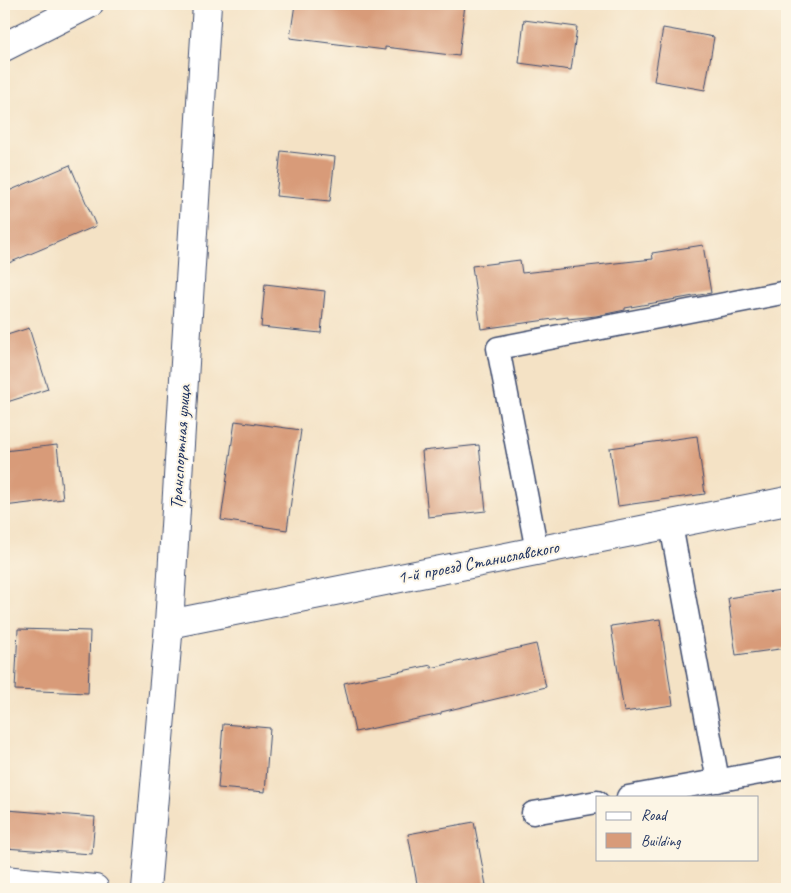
<svg xmlns="http://www.w3.org/2000/svg" width="791" height="893" font-family="Caveat,sans-serif">
	<style>
		.building { fill: #d89b79 }
		.lines { fill: none; stroke-linecap: round; stroke-linejoin: round }
		.lane-casing { stroke: #3c4a6d; stroke-width: 25 }
		.street-casing { stroke: #3c4a6d; stroke-width: 30 }
		.lane { stroke: #fff; stroke-width: 22 }
		.street { stroke: #fff; stroke-width: 28 }
		.labels { text-anchor: middle; stroke-width: 4; stroke-linejoin: round; paint-order: stroke }
		.street-label { font-size: 18px; fill: #1b2f5e; stroke: #fcf5e5 }
	</style>
	<rect width="100%" height="100%" fill="#fcf5e5"/>
	<filter id="ink" filterUnits="userSpaceOnUse"><feTurbulence type="fractalNoise" baseFrequency=".02" numOctaves="2"/><feDisplacementMap in="SourceGraphic" scale="10" xChannelSelector="R" yChannelSelector="G"/><feConvolveMatrix kernelMatrix="1 2 1 2 8 2 1 2 1" color-interpolation-filters="sRGB"/></filter>
	<filter id="wash" filterUnits="userSpaceOnUse"><feTurbulence type="fractalNoise" baseFrequency=".0096" numOctaves="4" result="noise"/><feDisplacementMap in="SourceGraphic" scale="20" xChannelSelector="R" yChannelSelector="G"/><feGaussianBlur stdDeviation="1.12" result="paint"/><feColorMatrix in="noise" values="0 0 0 0 0 0 0 0 0 0 0 0 0 0 0 0 0 1.4 0 .05"/><feComposite in="paint" operator="in"/></filter>
	<g filter="url(#wash)">
		<rect width="100%" height="100%" fill="#f4e2c5"/>
		<g id="blocks">
			<path class="building" d="M295,4H465L459,56L385,47V50L290,38Z
				M524,20L577,27L571,70L519,63Z
				M663,28L714,37L705,90L654,81Z
				M281,151L335,157L330,201L276,196Z
				M70,165L96,226L4,265V193Z
				M703,245L711,293L625,308V310L596,316L568,319V317L481,329L472,266L520,260L522,273L653,259L652,253Z
				M265,284L325,291L321,333L261,327Z
				M29,328L48,389L4,403V336Z
				M235,421L301,430L287,530L221,520Z
				M697,436L705,494L618,506L610,448Z
				M57,445L63,499L4,506V451Z
				M479,445L486,511L428,517L422,451Z
				M787,589V648L736,655L728,598Z
				M660,619L673,705L624,712L611,626Z
				M18,629L90,631L88,693L15,690Z
				M536,644L546,687L441,712V714L355,732L344,683L431,665V668Z
				M223,724L270,728L265,792L218,788Z
				M7,810L95,817L92,854L4,848Z
				M474,822L486,885L461,889H418L408,834Z"/>
		</g>
	</g>
	<g filter="url(#ink)">
		<use href="#blocks" fill-opacity="0" stroke="#3c4a6d" stroke-width="1"/>
		<g class="lines">
			<g class="lane-casing">
				<path id="lane" d="M671,525L718,781
					M537,551L498,348L787,292
					M628,797L787,768
					M533,813L597,802"/>
			</g>
			<g class="street-casing">
				<path id="street" d="M4,47L89,4
					M169,624L787,501
					M4,880L95,889
					M146,889L169,624L207,4"/>
			</g>
			<use href="#lane" class="lane"/>
			<use href="#street" class="street"/>
		</g>
	</g>
	<g class="labels">
		<g class="street-label">
			<text transform="translate(180 447) rotate(-86)" y="6">Транспортная улица</text>
			<text transform="translate(478 562) rotate(-11)" y="6">1-й проезд Станиславского</text>
		</g>
	</g>
	<rect width="791" height="893" fill="none" stroke="#fcf5e5" stroke-width="20"/>
	<rect x="596" y="796" width="162" height="65" fill="#fcf5e5" stroke="#a2a6af"/>
	<rect x="606" y="812" width="25" height="8" fill="#ffffff" stroke="#a2a6af"/>
	<text x="641" y="820" font-size="15" fill="#1b2f5e">Road</text>
	<rect x="606" y="833" width="25" height="15" fill="#d89b79" stroke="#a2a6af"/>
	<text x="641" y="846" font-size="15" fill="#1b2f5e">Building</text>
</svg>
